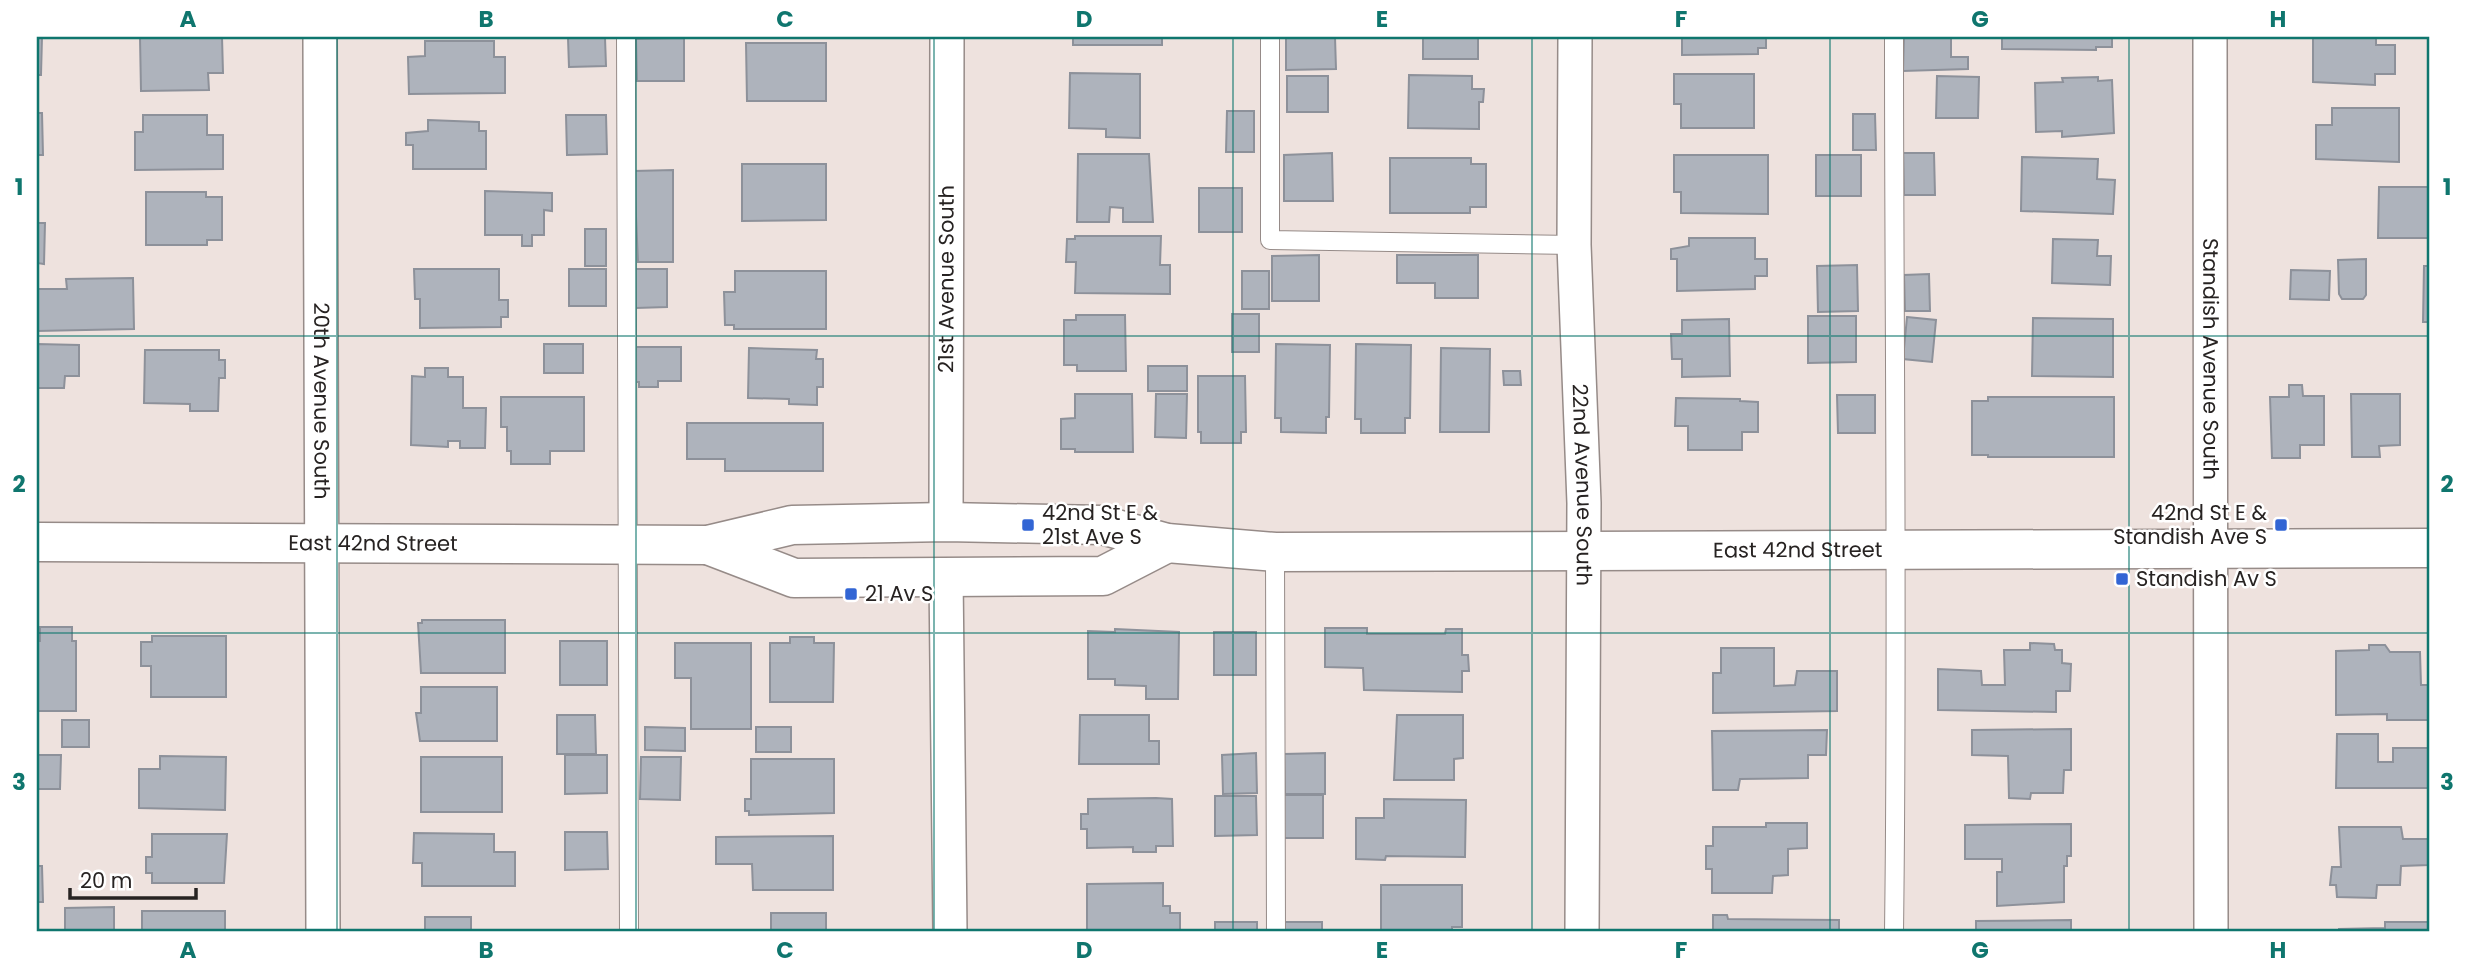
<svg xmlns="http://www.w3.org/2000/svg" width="2466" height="969" font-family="Poppins,sans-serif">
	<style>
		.building { fill: #aeb3bc; stroke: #8d919a; stroke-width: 2 }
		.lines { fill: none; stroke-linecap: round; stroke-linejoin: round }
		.lane-casing { stroke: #968b88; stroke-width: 20 }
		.street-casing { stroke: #968b88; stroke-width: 36 }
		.secondary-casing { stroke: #968b88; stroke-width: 41 }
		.lane { stroke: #fff; stroke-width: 18 }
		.street { stroke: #fff; stroke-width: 33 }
		.secondary { stroke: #fff; stroke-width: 38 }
		.grid { fill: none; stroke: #0f766e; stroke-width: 2; stroke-opacity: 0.55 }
		.poi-dot { fill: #3265d4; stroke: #fff; stroke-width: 2.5 }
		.labels { text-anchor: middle; stroke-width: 5; stroke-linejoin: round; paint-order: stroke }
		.street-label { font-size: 21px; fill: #272322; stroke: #fff }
		.poi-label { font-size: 21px; fill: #272322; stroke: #fff; text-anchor: start }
		.neatline { fill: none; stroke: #0f766e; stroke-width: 2.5 }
		.grid-label { font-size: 23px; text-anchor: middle; font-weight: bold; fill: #0f766e }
	</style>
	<rect width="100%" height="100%" fill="#eee2de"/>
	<path class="building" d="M37,37H42L41,75H37Z
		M222,37L223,73H208L209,90L141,91L140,38Z
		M1073,37H1162V45H1073Z
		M1286,37H1335L1336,69L1286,70Z
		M1423,37H1478V59H1423Z
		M1682,37H1766V48H1758V54L1682,55Z
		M1904,37H1951V57H1968V69L1903,71Z
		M2002,37H2112V47H2096V50L2002,49Z
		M2313,37H2376V45H2395V74H2375V85L2313,82Z
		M568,38H605L606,66L569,67Z
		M684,38V81H637L636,39Z
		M425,41H494V57H505V93L409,94L408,57L425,56Z
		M746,43H826V101H747Z
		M1070,73L1140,74V138L1106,137V129L1069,128Z
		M1674,74H1754V128H1681V104H1674Z
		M1409,75L1472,76V89H1484L1483,102H1479V129L1408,128Z
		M1287,76H1328V112H1287Z
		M1937,76L1979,77L1978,118H1936Z
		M2098,77V81L2112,80L2114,133L2062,137V131L2036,132L2035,83L2063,82L2062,78Z
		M2332,108H2399V162L2316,159V125H2332Z
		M1227,111H1254V152H1226Z
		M37,113H42L43,155H37Z
		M1853,114H1875L1876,150H1853Z
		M143,115H207V135H223V169L135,170V132H143Z
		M566,115H606L607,154L567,155Z
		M428,120L479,122V131H486V169H413V145H406V133L428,131Z
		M1332,153L1333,201H1284V155Z
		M1903,153H1934L1935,195H1904Z
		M1078,154H1149L1153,222H1123V208L1110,207L1109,222H1077Z
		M1674,155H1768V214L1681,213V192H1674Z
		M1816,155H1861V196H1816Z
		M2022,157L2098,159L2097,179L2115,180L2113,214L2021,211Z
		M1390,158H1471V164H1486V207H1470V213H1390Z
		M742,164H826V220L742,221Z
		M673,170V262H638L634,171Z
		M2379,187H2429V238H2378Z
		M1199,188H1242V232H1199Z
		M485,191L552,193V211L544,210V235H532V246H522V235H485Z
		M146,192H206V197H222V240H207V245H146Z
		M37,223H45L44,264L37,263Z
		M585,229H606V266H585Z
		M1075,236H1161L1160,265H1170V294L1075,293L1076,262H1066L1067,239H1075Z
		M1689,238H1755V259H1767V276H1755V289L1677,291V259H1671V249L1689,246Z
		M2053,239L2098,240L2097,256H2111L2110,285L2052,283Z
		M1319,255V301H1272V256Z
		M1397,255H1478V298H1435V283H1397Z
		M2366,259V295L2363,299H2342L2339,294L2338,260Z
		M1857,265L1858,311L1818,312L1817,266Z
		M2424,266H2429V322H2423Z
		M414,269H499V300H508V317H501V327L420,328V299H415Z
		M569,269H606V306H569Z
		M635,269H667V307L636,308Z
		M2291,270L2330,271L2329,300L2290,299Z
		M735,271H826V329H734V325H725L724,292H735Z
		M1242,271H1269V309H1242Z
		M1929,274L1930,311H1905L1904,275Z
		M133,278L134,329L37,331V289H67L66,279Z
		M1232,314H1259V352H1232Z
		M1076,315H1125L1126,371H1077V365H1064V320H1076Z
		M1808,316H1856V362L1808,363Z
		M1907,317L1936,320L1932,362L1903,359Z
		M2033,318L2113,319V377L2032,376Z
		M1729,319L1730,376L1682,377V359H1672L1671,334H1682V320Z
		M37,344L79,345V376H65L64,388H37Z
		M544,344H583V373H544Z
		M1276,344L1330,345L1329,417H1326V433L1281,432V418H1275Z
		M1356,344L1411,345L1410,418H1405V433H1361V419H1355Z
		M636,347H681V381H658V387H639V382H636Z
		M749,348L817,350L816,359H823V387H817V405L789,404V399L748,398Z
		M1441,348L1490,349L1489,432H1440Z
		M145,350H219V360H225V378H219L218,411H190V404L144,403Z
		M1148,366H1187V391H1148Z
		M425,368H448V377H463V408H486L485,448H460V441H448V447L411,445L412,376L425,377Z
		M1503,371H1520L1521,385H1504Z
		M1198,376H1245L1246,432H1241V443H1201V432H1198Z
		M2289,385H2302L2303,396H2324V445H2300V458H2272L2270,397H2289Z
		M1075,394H1132L1133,452H1075V449H1061V419L1075,418Z
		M1156,394H1187L1186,438L1155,437Z
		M2351,394H2400V445L2379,446L2380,457H2352Z
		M1837,395H1875V433H1838Z
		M501,397H584V451H550V464H511V451H507V427H501Z
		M1988,397H2114V457H1988V455H1972V401H1988Z
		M1676,398L1740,399V401L1758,402V432H1742V450H1688V426H1675Z
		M2428,398H2429V445H2428Z
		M687,423H823V471H725V459H687Z
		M422,620H505V673H421L418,623H422Z
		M40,627H72V641H76V711H37V641H40Z
		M1325,628H1367V634H1445L1446,629H1462V655H1468L1469,671H1462V692L1364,690L1363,668L1325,667Z
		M1115,629L1179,632L1178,699H1146V686L1115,685V679H1088V631L1115,632Z
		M1214,632H1256V675H1214Z
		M152,636H226V697H151V666H141V642H152Z
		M790,637H814V643H834L833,702H770V643H790Z
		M560,641H607V685H560Z
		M675,643H751V729H691V678H675Z
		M2030,643L2054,644L2055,650H2062V663L2071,664L2070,691H2056V712L1938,710V669L1981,671L1982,685H2005L2004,650H2030Z
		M2369,645H2385L2390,652H2420L2421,685H2429V720H2387V714L2336,715V651L2369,650Z
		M1721,648H1774V686L1795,685L1797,671H1837V711L1713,713V673H1721Z
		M421,687H497V741H420L416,713H421Z
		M557,715H595L596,754H557Z
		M1080,715H1149V741H1159V764H1079Z
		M1397,715H1463V758L1454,759V780H1394Z
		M62,720H89V747H62Z
		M645,727L685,728V751L645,750Z
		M756,727H791V752H756Z
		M2071,729V770H2064L2063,793H2031L2030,799L2009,798L2008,756L1972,755V730Z
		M1827,730L1826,755H1808V778L1740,779L1738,790H1713L1712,731Z
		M2337,734H2378V762H2393V748H2429V788H2336Z
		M1256,753L1257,793L1223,794L1222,755Z
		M1325,753V794H1285L1284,754Z
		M37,755H61L60,789H37Z
		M565,755H607V793L565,794Z
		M160,756L226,757L225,810L139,808V769H160Z
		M421,757H502V812H421Z
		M641,757H681L680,800L640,799Z
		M751,759H834V813L749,815V811H745V799H751Z
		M1284,795H1323V838H1284Z
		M1215,796H1256L1257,835L1215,836Z
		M1156,798L1172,799L1173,846H1156V852H1133V847L1087,848V829H1081V814H1088V799Z
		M1384,799L1466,800L1465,857L1386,856L1385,860L1356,859V818H1384Z
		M1766,823H1807V848L1788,849V875L1773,876L1772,893H1712V869H1706V846H1713V827H1766Z
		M2071,824V856H2067V866H2064V902L1997,906V872H2002V859H1965V825Z
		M2339,827H2401L2403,839H2429V865L2401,866L2400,885H2377L2376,898L2337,897L2336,885H2330L2332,867H2341Z
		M565,832H607L608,869L565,870Z
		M414,833L494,834V852H515V886H422V863H413Z
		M152,834H227L224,883H152V873H146V857H152Z
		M833,836V890H753L752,864H716V837Z
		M37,866H42L43,902H37Z
		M1163,883V906H1170V913H1180V932H1087V884Z
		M1381,885H1462V927H1452V932H1381Z
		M114,907V932H65V908Z
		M142,911H225V932H142Z
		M771,913H826V932H771Z
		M1713,915H1727L1728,919L1839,920V932H1713Z
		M425,917H471V932H425Z
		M2071,920V932H1976V921Z
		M1215,922H1257V932H1215Z
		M1284,922H1322V932H1284Z
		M2385,922H2429V932H2339V929L2385,928Z"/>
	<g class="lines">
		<g class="lane-casing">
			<path id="lane" d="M626,37L629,932
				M1270,37V240L1574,245
				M1894,37C1894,335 1898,634 1894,932
				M1275,552L1276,932"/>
		</g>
		<g class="street-casing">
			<g id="street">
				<path id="s1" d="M320,37L323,932"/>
				<path id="s2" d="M1575,37L1574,245L1584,503L1582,932"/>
				<path id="s3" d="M2210,37L2211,932"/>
				<path id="s4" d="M946,522L947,37"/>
				<path d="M946,576L950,932"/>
			</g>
		</g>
		<g class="secondary-casing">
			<g id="secondary">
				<path id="s5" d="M37,542L708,545L792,525L946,522L1102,525L1167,543L1275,552L2429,548"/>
				<path d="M708,545L794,578L1103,576L1167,543"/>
			</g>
		</g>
		<use href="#lane" class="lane"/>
		<use href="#street" class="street"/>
		<use href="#secondary" class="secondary"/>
	</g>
	<path class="grid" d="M337,37V932M636,37V932M934,37V932M1233,37V932M1532,37V932M1830,37V932M2129,37V932M37,336H2429M37,633H2429"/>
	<g class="poi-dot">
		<rect x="1021" y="518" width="14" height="14" rx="3.5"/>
		<rect x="2274" y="518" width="14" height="14" rx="3.5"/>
		<rect x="2115" y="572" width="14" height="14" rx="3.5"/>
		<rect x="844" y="587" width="14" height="14" rx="3.5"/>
	</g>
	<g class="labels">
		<g class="street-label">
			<text dy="7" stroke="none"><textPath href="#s4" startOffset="243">21st Avenue South</textPath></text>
			<text dy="7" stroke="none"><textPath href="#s3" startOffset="322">Standish Avenue South</textPath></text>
			<text dy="7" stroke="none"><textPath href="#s1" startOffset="364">20th Avenue South</textPath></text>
			<text dy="7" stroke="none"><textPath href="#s2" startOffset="448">22nd Avenue South</textPath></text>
			<text dy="7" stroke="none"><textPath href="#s5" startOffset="336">East 42nd Street</textPath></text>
			<text dy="7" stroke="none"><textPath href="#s5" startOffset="1766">East 42nd Street</textPath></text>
		</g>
		<g class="poi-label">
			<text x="1042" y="520">42nd St E &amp;<tspan x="1042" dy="24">21st Ave S</tspan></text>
			<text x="2267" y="520" text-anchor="end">42nd St E &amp;<tspan x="2267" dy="24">Standish Ave S</tspan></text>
			<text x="2136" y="586">Standish Av S</text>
			<text x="865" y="601">21 Av S</text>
		</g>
	</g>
	<rect width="2466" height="969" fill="none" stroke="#ffffff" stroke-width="77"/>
	<path d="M70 888v10h126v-10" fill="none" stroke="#272322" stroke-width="3.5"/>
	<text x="80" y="888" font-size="21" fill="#272322" stroke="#ffffff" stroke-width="5" paint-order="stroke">20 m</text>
	<rect x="38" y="38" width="2390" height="892" class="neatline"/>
	<g class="grid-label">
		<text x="188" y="27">A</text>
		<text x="486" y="27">B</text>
		<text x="785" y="27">C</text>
		<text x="1084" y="27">D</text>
		<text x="1382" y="27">E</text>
		<text x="1681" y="27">F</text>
		<text x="1980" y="27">G</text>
		<text x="2278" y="27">H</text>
		<text x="19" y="195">1</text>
		<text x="2447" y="195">1</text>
		<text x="19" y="492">2</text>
		<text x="2447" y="492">2</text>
		<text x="19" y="790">3</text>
		<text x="2447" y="790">3</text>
		<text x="188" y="958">A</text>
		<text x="486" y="958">B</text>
		<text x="785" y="958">C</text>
		<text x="1084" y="958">D</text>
		<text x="1382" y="958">E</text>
		<text x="1681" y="958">F</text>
		<text x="1980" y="958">G</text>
		<text x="2278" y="958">H</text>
	</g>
</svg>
